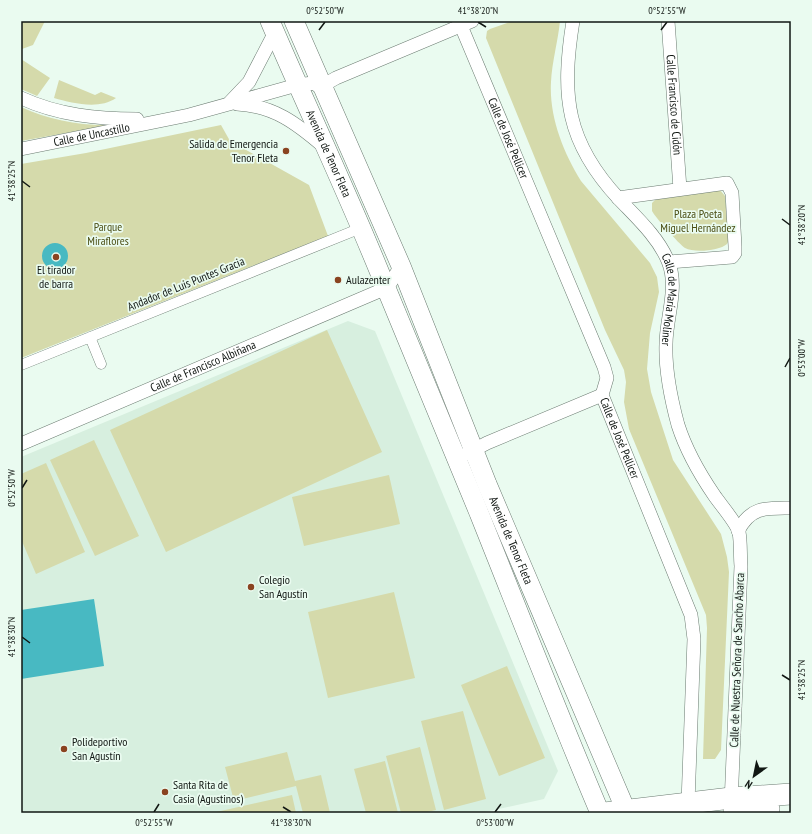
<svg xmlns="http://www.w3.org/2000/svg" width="812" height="834" font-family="'PT Sans Narrow',sans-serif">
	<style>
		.built { fill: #d7efdf }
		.green { fill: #d5daab }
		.water { fill: #48b9c2 }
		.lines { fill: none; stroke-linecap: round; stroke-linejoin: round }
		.pedestrian-casing { stroke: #6b7b71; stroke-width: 11 }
		.minor-casing { stroke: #6b7b71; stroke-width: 14 }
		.secondary-casing { stroke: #6b7b71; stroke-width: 20 }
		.primary-casing { stroke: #6b7b71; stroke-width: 22 }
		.pedestrian { stroke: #fff; stroke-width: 10 }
		.minor { stroke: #fff; stroke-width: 13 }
		.secondary { stroke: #fff; stroke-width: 19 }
		.primary { stroke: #fff; stroke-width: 21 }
		.ticks { fill: none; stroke: #111713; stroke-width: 1.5 }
		.poi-dot { fill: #8a4320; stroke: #eafbf0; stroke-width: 1.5 }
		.labels { text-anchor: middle; stroke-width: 3.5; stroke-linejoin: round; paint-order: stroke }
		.street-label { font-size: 12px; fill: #111713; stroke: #eafbf0 }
		.poi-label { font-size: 12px; fill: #111713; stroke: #eafbf0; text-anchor: start }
		.park-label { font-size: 12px; fill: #4b4e14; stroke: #eafbf0 }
		.neatline { fill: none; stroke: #111713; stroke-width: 1.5 }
		.ticks-label { font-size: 10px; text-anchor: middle; fill: #111713 }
	</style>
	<rect width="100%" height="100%" fill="#eafbf0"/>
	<path class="built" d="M348,321L375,331L558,771L544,799L480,813H21V457Z"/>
	<path class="green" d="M21,21H45L33,45L22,49Z
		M513,21H560C558,41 552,62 551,82C549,116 563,152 581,181L650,263L657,277L659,292L650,333L647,369L651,392L673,460L721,534L727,557L729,572L721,750L715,759H703L707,628L706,615L629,429L624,402L626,382L624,370L605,330L486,38L487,31L490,29Z
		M21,59L50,78L37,96L21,89Z
		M59,80L95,95L101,92L116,98C99,110 72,103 54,98Z
		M21,107C49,120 81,126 111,125L21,141Z
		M221,125L230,141L309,185L328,236L21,358V164L86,153Z
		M720,190L725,196L729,240L727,244C719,251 694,253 685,248C679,244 655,217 652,211V203L656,199Z
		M327,330L382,452L166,552L110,430Z
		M94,440L139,536L95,556L50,460Z
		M46,463L85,552L36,574L21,539V474Z
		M389,475L400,524L304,546L292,497Z
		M394,592L415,678L328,698L308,612Z
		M507,666L545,758L499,776L461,685Z
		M463,711L486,799L444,810L421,721Z
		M420,747L436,810L423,813H401L386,756Z
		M287,752L295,781L321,775L330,813H303L296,786L234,801L225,767Z
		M385,761L398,813H366L354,769Z
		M292,795L296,813H212Z"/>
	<path class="water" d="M42 256a13 13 0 1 1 26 0a13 13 0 1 1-26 0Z
		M94,599L104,666L21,679V610Z"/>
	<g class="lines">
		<g class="pedestrian-casing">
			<path id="pedestrian" d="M90,337L101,364
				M21,365L361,228"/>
		</g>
		<g class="minor-casing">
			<g id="minor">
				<path id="s1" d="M459,21L604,367L607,378L602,395L691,615L694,639L688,803"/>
				<path id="s2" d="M573,21C561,96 566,142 619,199C637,218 658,237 668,261C679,287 666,318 666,344C665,371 671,399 678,425C686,450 699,473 714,495C720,504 736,522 739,532C741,543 740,555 741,566L731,804"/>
				<path id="s3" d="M668,21L680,189"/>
				<path d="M21,98C58,115 97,119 137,119"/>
				<path d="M230,102L249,82L275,32"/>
				<path d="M237,104C274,106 296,123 323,146"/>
				<path id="s4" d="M21,149L189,115L297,85L313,83L323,89L329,82L336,78L472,21"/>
				<path d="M618,198L727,183L732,193L735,246V253L732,257L669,262"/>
				<path id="s5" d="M21,444L377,292L391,282L401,266"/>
				<path d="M466,454L487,443L602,395"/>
				<path d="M738,531C751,506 767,508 791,508"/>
			</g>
		</g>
		<g class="secondary-casing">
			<g id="secondary">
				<path id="s6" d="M270,21C305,103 343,183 377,266C411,349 445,431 479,513C519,613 558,714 600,813"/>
				<path id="s7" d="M294,21L401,266L487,484L627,813"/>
			</g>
		</g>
		<g class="primary-casing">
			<path id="primary" d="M605,813L731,798L791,794
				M734,813L769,809"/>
		</g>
		<use href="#pedestrian" class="pedestrian"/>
		<use href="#minor" class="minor"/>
		<use href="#secondary" class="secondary"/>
		<use href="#primary" class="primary"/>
	</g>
	<path class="ticks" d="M478,22L486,27M319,30L325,22M661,30L667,22M22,181L30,187M782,219L790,225M785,367L790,358M22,488L27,480M22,637L30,643M782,675L790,680M283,807L291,812M154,812L159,804M495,812L501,804"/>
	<g class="poi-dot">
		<circle cx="286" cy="151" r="4"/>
		<circle cx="56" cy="257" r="4"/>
		<circle cx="338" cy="280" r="4"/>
		<circle cx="251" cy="587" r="4"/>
		<circle cx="64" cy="749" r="4"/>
		<circle cx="165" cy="792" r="4"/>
	</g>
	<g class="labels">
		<g class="street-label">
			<text dy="4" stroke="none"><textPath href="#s3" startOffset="84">Calle Francisco de Cidón</textPath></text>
			<text dy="4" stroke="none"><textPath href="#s4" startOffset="72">Calle de Uncastillo</textPath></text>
			<text dy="4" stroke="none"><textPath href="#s1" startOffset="127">Calle de José Pellicer</textPath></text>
			<text dy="4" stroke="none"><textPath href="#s6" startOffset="145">Avenida de Tenor Fleta</textPath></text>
			<text transform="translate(186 284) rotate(-22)" y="4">Andador de Luis Puntes Gracia</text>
			<text dy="4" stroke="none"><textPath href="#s2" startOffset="311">Calle de María Moliner</textPath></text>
			<text dy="4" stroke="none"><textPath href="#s5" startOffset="198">Calle de Francisco Albiñana</textPath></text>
			<text dy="4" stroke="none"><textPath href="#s1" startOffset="451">Calle de José Pellicer</textPath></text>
			<text dy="4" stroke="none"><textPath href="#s7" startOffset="563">Avenida de Tenor Fleta</textPath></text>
			<text transform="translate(737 660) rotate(-88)" y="4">Calle de Nuestra Señora de Sancho Abarca</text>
		</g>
		<g class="poi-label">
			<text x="278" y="148" text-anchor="end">Salida de Emergencia<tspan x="278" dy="14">Tenor Fleta</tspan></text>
			<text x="56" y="274" text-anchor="middle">El tirador<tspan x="56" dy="14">de barra</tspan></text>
			<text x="346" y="284">Aulazenter</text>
			<text x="259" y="584">Colegio<tspan x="259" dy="14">San Agustín</tspan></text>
			<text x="72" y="746">Polideportivo<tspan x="72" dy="14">San Agustín</tspan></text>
			<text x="173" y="789">Santa Rita de<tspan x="173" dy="14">Casia (Agustinos)</tspan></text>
		</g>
		<g class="park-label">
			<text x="698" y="218">Plaza Poeta<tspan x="698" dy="14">Miguel Hernández</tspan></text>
			<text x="108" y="231">Parque<tspan x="108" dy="14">Miraflores</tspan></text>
		</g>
	</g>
	<rect width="812" height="834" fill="none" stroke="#eafbf0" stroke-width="44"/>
	<g transform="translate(754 776) rotate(213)" stroke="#eafbf0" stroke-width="3" paint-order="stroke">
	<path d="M0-3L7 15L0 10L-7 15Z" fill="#111713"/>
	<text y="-6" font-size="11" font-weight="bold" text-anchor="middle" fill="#111713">N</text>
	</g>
	<rect x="22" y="22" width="768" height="790" class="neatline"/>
	<g class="ticks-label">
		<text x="325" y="14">0°52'50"W</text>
		<text x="478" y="14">41°38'20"N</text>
		<text x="667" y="14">0°52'55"W</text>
		<text transform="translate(11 181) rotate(-90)" y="4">41°38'25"N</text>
		<text transform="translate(801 225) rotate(-90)" y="4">41°38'20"N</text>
		<text transform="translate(801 358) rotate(-90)" y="4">0°53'00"W</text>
		<text transform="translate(11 488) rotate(-90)" y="4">0°52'50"W</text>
		<text transform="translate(11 637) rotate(-90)" y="4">41°38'30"N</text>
		<text transform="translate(801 680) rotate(-90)" y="4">41°38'25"N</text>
		<text x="154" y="826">0°52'55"W</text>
		<text x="291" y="826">41°38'30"N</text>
		<text x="495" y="826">0°53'00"W</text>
	</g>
</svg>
